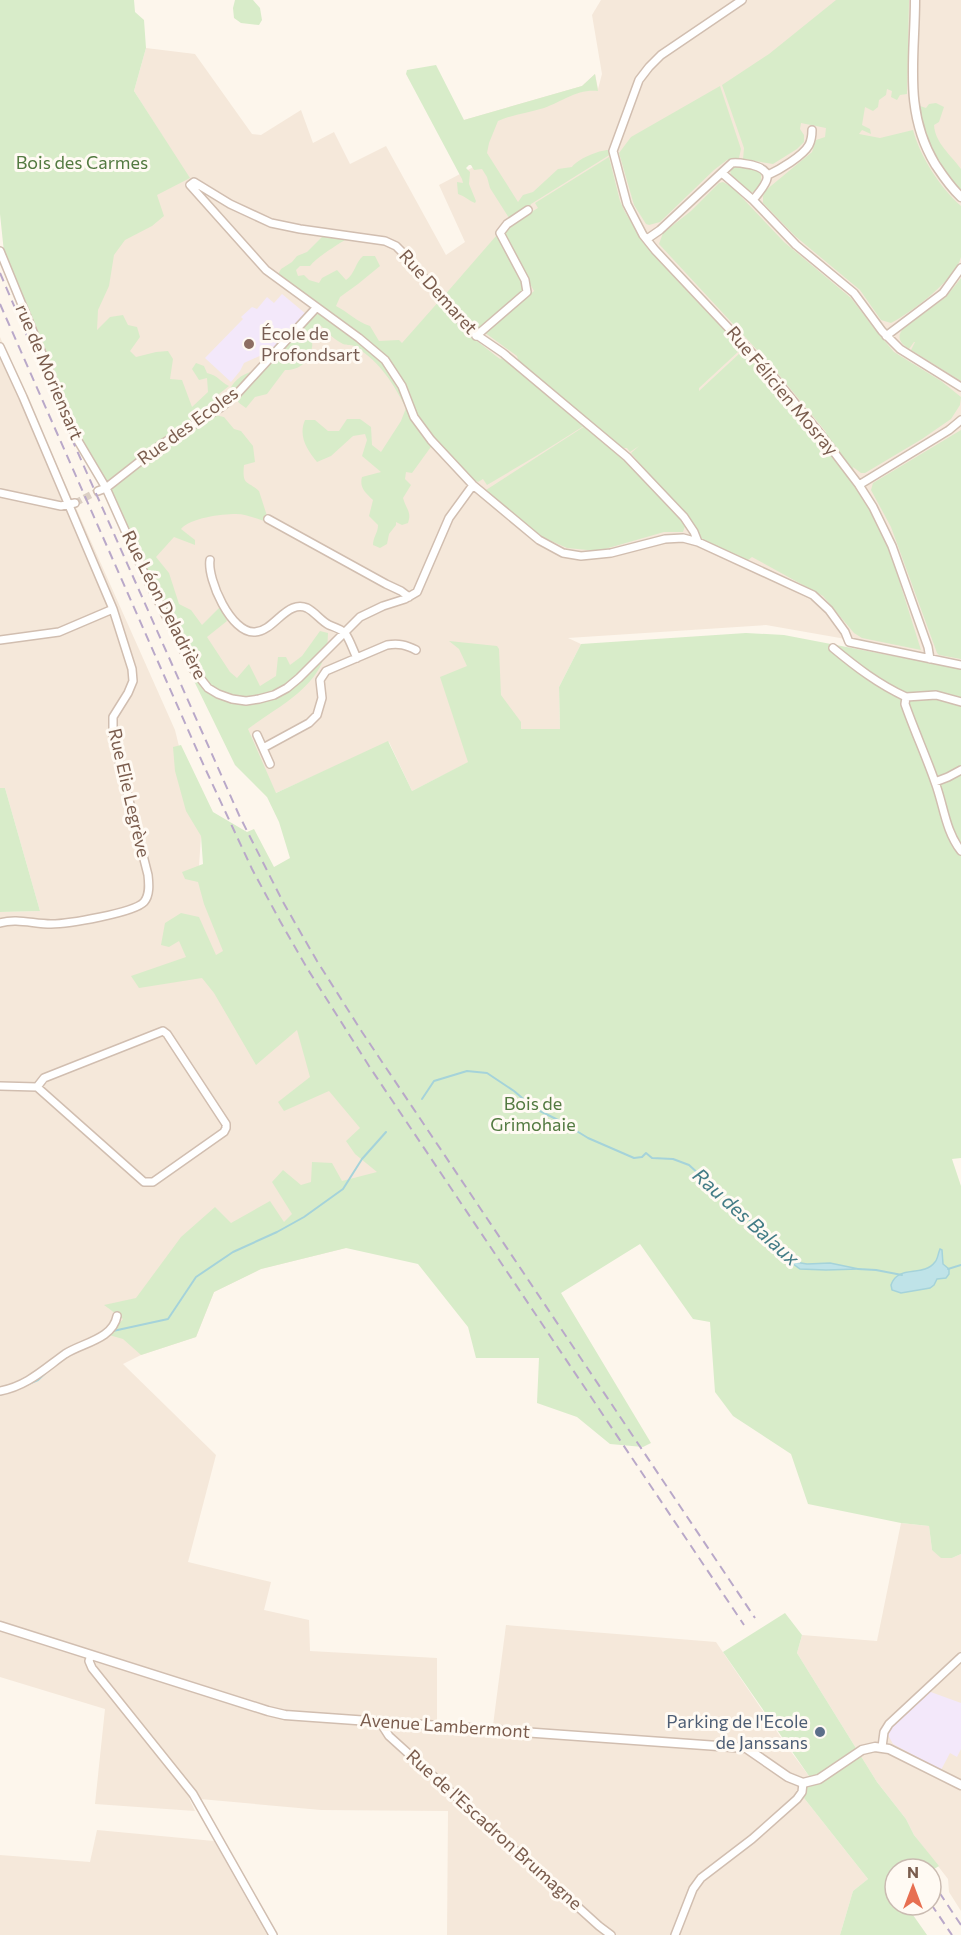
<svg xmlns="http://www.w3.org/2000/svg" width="961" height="1935" font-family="Commissioner,sans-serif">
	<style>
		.residential { fill: #f5e8da }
		.education { fill: #f3e8fa }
		.green { fill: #d8ecc9 }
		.water { fill: #bfe3e8; stroke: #a5d3da; stroke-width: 1.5 }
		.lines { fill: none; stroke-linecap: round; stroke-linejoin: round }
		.stream { stroke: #a5d3da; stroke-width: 2 }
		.minor-tunnel { stroke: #dcd0c4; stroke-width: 7; stroke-dasharray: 7 3.5; stroke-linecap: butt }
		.minor-casing { stroke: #d1beb0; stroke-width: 10 }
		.tertiary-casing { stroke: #d1beb0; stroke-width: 11 }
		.minor { stroke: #fff; stroke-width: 7 }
		.tertiary { stroke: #fff; stroke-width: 8 }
		.rail { stroke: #b9a8c9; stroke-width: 2; stroke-dasharray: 9 6; stroke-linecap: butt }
		.education-dot { fill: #8d6e63; stroke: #fffaf3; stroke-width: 2 }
		.service-dot { fill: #5c6f8a; stroke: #fffaf3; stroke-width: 2 }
		.labels { text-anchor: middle; stroke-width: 6; stroke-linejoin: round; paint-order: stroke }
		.park-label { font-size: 18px; fill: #537a41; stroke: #fffaf3 }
		.street-label { font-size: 18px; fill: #7a5c4d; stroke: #fffaf3 }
		.education-label { font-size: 18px; fill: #785e54; stroke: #fffaf3; text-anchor: start }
		.service-label { font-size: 18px; fill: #4e5e75; stroke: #fffaf3; text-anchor: end }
		.water-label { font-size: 20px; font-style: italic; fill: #437c86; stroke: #fffaf3 }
	</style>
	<rect width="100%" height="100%" fill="#fdf6ec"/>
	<path class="residential" d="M601,0H961V662L840,638L766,625L568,638L581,644L559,687L560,729H520L441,677L469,762L412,791L389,742L267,797L163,596L37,227L189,178L134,91L146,48L195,54L252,134L261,135L301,110L313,143L334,132L350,164L386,146L446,255L465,242L439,185L485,161L464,120L582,86L595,74L598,89L602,74L592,15Z
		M0,337L175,730L201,836L198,881L405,1180L346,1248L261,1269L214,1292L196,1337L141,1355L123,1364L216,1455L188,1562L271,1582L264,1610L309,1620L310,1651L437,1658V1729L492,1733L506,1625L716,1642L786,1745L809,1776L804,1798L868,1879L853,1891L840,1935H447L448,1811L321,1810L189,1798L195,1811L95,1804L105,1709L0,1677V912L40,911L5,788H0Z
		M901,1523L929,1526L932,1550L952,1558L961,1554V1911L949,1892L948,1879L914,1835L906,1819L877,1782L797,1653L802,1635L877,1641Z
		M97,1830L214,1841L267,1935H0V1855L90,1862Z"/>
	<path class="education" d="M282,294L306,314L273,350L244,363L240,371L231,382L205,358L243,319L241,317L252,307L257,309L267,297L274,303Z
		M928,1691L961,1703V1749L957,1757L950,1753L941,1770L893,1744L888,1735L891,1727Z"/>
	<path class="green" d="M0,0H134L135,12L144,20L146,48L134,91L190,178L157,195L164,216L152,226L125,240L114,255L109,286L98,310L97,330L110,317L123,315L128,325L137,327L140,337L130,351L136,357L156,352L168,351L173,359L170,379L182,380L192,407L208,392L207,378L199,380L192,369L196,363L204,366L207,373C219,376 219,381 229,386L219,394L210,414L224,417L234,429L241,431L253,446L255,462L244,465C242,486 247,480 259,491L268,519L264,521C255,518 245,514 236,514C221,514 190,518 181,529L195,540V545L174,537L156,557L169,573L179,604L191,610L202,625L220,607L227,621L207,637L230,672L237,678L249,664L260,686L276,676L278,657H286L290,665L302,656L320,631L328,633C328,684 284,702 248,729L276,793L388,741L412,791L468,762L440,677L467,666L459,649L449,641L497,646L499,649L501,695L521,722V729H560L559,687L581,644L746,633L784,635L961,669V1158L952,1159L961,1186V1554L952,1558H941L932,1550L929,1526L901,1523L808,1504L791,1454L733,1416L715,1392L710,1322L693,1319L640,1244L561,1293L651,1443L643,1447L610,1444L577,1417L537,1403L539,1358H476L468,1327L418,1264L346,1248L261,1269L214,1292L196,1337L141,1355L123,1339L109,1335L123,1319L104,1305L136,1298L181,1237L215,1207L231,1223L270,1201L284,1222L292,1214L272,1182L283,1170L301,1185L311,1182L312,1162L332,1163L342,1181L377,1172L355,1154L346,1141L360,1128L329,1091L284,1111L278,1102L310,1077L297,1030L256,1065L214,993L202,978L139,988L131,976L186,957L179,941L169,947L161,945L165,923L181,913L199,917L216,955L223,951L204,904L198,882L185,879L182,872L203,864L201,836L186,811L175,771L173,747L181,745L213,812L247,832L254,829L274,867L290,858L279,822L267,797L235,765L176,644L75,430L5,262L0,214Z
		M235,0H253L260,8L262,20L259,25L241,23L234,18L233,8Z
		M836,0H909L907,94L900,95L897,100L891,97L892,91L887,89L886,95L879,100L878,107L873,111L865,107L862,125L870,129L871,134L862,130L859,134L880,138L913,130C921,158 939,186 961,206C961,217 961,247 961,257C955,280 912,312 891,323L881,320L860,290L795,236L763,203V196L766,190L812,152L816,140L825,137L826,128L801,123L800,129L804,135V142L797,149L773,164L743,159L744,148L722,85L769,54Z
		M436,65L464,120L582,86L595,74L598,91C576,89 564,101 544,108C528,113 514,114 498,121L489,143L487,153L518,202L523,195L533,192L558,169L572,167C577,159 601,149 610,150L611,154L531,204L528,210L511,221L490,188L487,177L482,169L474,170L471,165H469L466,168L470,172L469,184L476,201L475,203C469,201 465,196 458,194L457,182L463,183L462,179L406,74L407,70Z
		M720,86L741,149L739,158L727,160L714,170L660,222L649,225L646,224L634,205L619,153L631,137Z
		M936,103L944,107L939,122L934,125C935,143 951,155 961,169V190C956,184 949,179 945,172C932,156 922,126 920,106L926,108L929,104Z
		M609,157L620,201L625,212L644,244L731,337L730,340L739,351L699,388V391L741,352L761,368L817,435L826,432L770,364L659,244L663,233L691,211L719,183L723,182L732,187L784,242L851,298L873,327L894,352L941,381L961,397L960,405L951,419L922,439L865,473H861L853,467C854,479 873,499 880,512L877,519L895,557L893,561L921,650L862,638L854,633L823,596L752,557L747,561L703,540L688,517L645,470L631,453L639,446L630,452L627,448H623L617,443L612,444L587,424L536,456L487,485L483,479L478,482L471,478L433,437V444L412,473L406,472L405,479L411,485L403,498C406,509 412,512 408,523L402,525L396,522V525L389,534L387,544L380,548L373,545C373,537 378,533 378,525L369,516L373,500C366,493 359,488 362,477L381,472L362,456L367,440L365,434L353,436L331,456L317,462C307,450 298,436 305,420H315L328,431H339L347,419H360L371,427L372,445L381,452L401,421L406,408C393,383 381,363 356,347C351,344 348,346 343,344C335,340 328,333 321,326C318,329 313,333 312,337C311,340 313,344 312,347C311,361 298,371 285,370L267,394L255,397L246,408L239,403L235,396H227C232,382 240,374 255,371L315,308L276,278L281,269L292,262L297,256L307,252L327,232L351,236C339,244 318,256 310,266H300L296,270L298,276L304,275L309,280L319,283L322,278L337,270L346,280C355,274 355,263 363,256H375L380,266L358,284L340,297L336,306C348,312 357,322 370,326L379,341L399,340L402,343L440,300C455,326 477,341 500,359L503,358L515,365L562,409L565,406L519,363L517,356L484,332L534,291L507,242C506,240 504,235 505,232C507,224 530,213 538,208L535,203Z
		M735,165L756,169L761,173V184C757,189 753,194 747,192L731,176L730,170Z
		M496,236L499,238L523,282V292L477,330L443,297Z
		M961,278V381L911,350L915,342H914L909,349C901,344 895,337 904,328L946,297Z
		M585,426L622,457L671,507L685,526L683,532H664L598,551L567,548L542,537L486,490Z
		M961,430V659L939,655L937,653L891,527L871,490L873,483Z
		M0,788H5L40,911L0,912Z
		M785,1613L802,1635L797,1653L877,1782L906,1819L914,1835L939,1866L931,1871V1869H895V1905H906L927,1935H840L853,1891L868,1879L804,1798L809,1776L723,1652Z"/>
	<path class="water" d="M940,1249L942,1250L943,1264L949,1269V1274L946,1278L937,1279L934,1285L930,1288L901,1293L892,1290L891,1285C898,1264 923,1278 935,1262C938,1259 938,1253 940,1249Z
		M789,1261L807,1264L830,1263L859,1269L826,1270L800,1269Z"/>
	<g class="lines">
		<path class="stream" d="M422,1099L434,1081L467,1071L487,1073L514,1091L534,1108L562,1122L588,1138L634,1158L642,1157L646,1153L652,1158L673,1159L689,1165L769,1238L791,1262
			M858,1269L876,1270L902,1275
			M948,1269L961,1265
			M113,1331L168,1319L196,1277L233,1252L277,1232L304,1217L343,1189L362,1159L386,1132
			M12,1391L38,1380L50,1369"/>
		<path class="minor-tunnel" d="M75,503L98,491"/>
		<g class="minor-casing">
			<path id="minor" d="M742,0L661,55L649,67L639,80L613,151L627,204L643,235L655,250L768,370L821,435L859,485L873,507L892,546L928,647L930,659
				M722,173L753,200L796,245L854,293L882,331L900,349L961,387
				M768,175C779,170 803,156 809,145C811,141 812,135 812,130
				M647,239L660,230L732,163C739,162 745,164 752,165C779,172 764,186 753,200
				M0,251L77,439L106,488L145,575L193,669L208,688L218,694L232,699L246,701L259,699L274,695L287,688L299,678L360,617L383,606L405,599L417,592L449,518L473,485
				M476,336L527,292L525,280L500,233L507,224L528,210
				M886,336L943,293L961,268
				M0,347L23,397L113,609L132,669L133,681L128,693L113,717V737L148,875C149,884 150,895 144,902C134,913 67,924 51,924C34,924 16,918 0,923
				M859,485L949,430L961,420
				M98,491L106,488L162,444L220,408L235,396L316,308
				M0,493L61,506L75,503
				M268,519L386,584L401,591L409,597
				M698,542L694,532L684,517L627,457L503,353L468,329L402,252L396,246L385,241L300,229L271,223L230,204L194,182L190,185L266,270L359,338L385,360L402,386L414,417L431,440L473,485L539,540L563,553L581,556L611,553L665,539L683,538L698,542L813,595L829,610L845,632L849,642L961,665
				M210,560C207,579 231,634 255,632C270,631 280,613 293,608C298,606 302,606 307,608C315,612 321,621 329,625C334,627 341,629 345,633C350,640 353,650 357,658
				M0,640L59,632L113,609
				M833,648C856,667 878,684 906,697L905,704C914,730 926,756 935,782C944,806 945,830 961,851
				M906,697L936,695L961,702
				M257,735L270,764
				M263,748L309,723L317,715L322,698L320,680L326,671L387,645C399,643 406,645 416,650
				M935,782L948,777L961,770
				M0,1086L37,1087L144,1182H153L224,1132L226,1128V1124L167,1034L163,1031L44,1078L37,1087
				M0,1391C27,1386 44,1369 65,1354C82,1343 113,1339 117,1316
				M91,1655L89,1661L92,1668L193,1794L273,1935
				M380,1722L389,1736L599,1926L611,1935
				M882,1747L884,1732L889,1724L961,1657
				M675,1935L693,1889L701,1878L752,1839L797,1799L802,1792L803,1783"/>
		</g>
		<g class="tertiary-casing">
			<path id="tertiary" d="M915,0C915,58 903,111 935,164C943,176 950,187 961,197
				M0,1626L268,1711L285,1715L746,1748L788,1777L803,1783L819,1779L862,1750L875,1747L889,1749L961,1785"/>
		</g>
		<use href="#minor" class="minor"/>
		<use href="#tertiary" class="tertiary"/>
		<path class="rail" d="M0,273L58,408L239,815L283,902L317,961L362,1032L755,1618
			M0,304L204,766L252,869L280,921L307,968L369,1066L744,1625
			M931,1880L961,1925
			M931,1904L952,1935"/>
	</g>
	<circle class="education-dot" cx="249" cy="344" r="6"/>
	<circle class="service-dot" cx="820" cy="1732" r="6"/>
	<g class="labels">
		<g class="park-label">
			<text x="82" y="169">Bois des Carmes</text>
			<text x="533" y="1110">Bois de<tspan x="533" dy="21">Grimohaie</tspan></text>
		</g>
		<g class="street-label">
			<text transform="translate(438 292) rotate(48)" y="6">Rue Demaret</text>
			<text transform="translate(49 372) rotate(67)" y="6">rue de Moriensart</text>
			<text transform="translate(782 391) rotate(50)" y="6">Rue Félicien Mosray</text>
			<text transform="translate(188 426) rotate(-36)" y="6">Rue des Ecoles</text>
			<text transform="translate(164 605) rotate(63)" y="6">Rue Léon Deladrière</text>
			<text transform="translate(129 793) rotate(77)" y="6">Rue Elie Legrève</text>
			<text transform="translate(445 1726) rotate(4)" y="6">Avenue Lambermont</text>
			<text transform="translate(494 1830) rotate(42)" y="6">Rue de l'Escadron Brumagne</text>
		</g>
		<g class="education-label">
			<text x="261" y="340">École de<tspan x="261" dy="21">Profondsart</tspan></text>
		</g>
		<g class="service-label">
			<text x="808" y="1728">Parking de l'Ecole<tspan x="808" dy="21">de Janssans</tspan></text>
		</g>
		<g class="water-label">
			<text transform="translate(746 1217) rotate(42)" y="7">Rau des Balaux</text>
		</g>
	</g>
	<g transform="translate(913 1887)"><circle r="28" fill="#fffaf3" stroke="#cabbb1" stroke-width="1.5"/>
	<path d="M0-4.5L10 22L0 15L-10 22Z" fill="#e76f51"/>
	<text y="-9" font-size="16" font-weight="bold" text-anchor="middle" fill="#7a5c4d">N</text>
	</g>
</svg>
